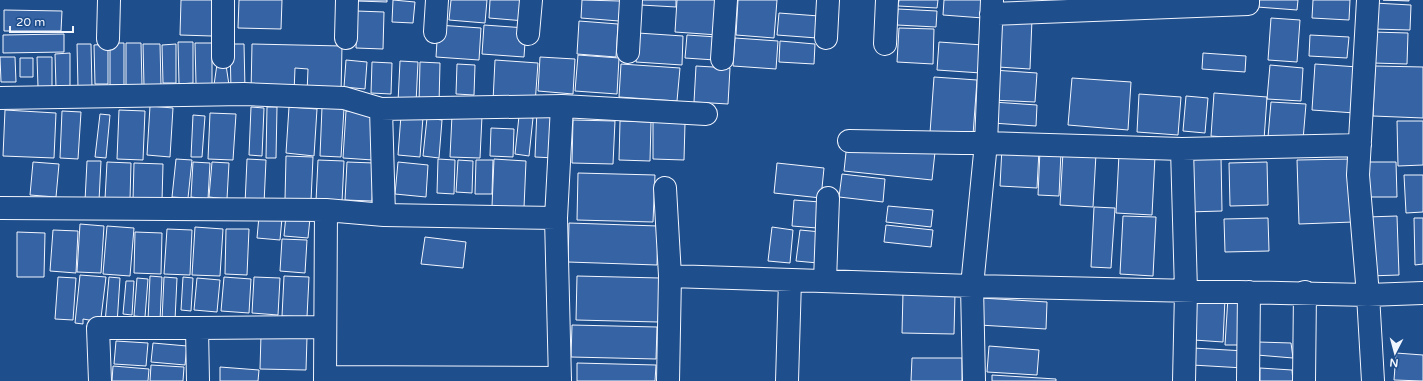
<svg xmlns="http://www.w3.org/2000/svg" width="1423" height="381" font-family="'Varela Round',sans-serif">
	<style>
		.building { fill: #3563a3; stroke: #f2f6ff }
		.lines { fill: none; stroke-linecap: round; stroke-linejoin: round }
		.minor-casing { stroke: #f2f6ff; stroke-width: 24 }
		.minor { stroke: #1f4e8c; stroke-width: 22 }
	</style>
	<rect width="100%" height="100%" fill="#1f4e8c"/>
	<path class="building" d="M181,0H213L212,36L180,35Z
		M239,0H282L281,29L238,28Z
		M357,0H387V2L357,1Z
		M393,0L415,2L413,23L392,22Z
		M451,0H487L485,23L449,20Z
		M490,0H526L525,21L489,18Z
		M582,0L620,1L619,21L581,18Z
		M641,0H676V7L641,5Z
		M677,0H721L718,35L675,32Z
		M738,0H777L774,38L736,35Z
		M899,0H938L937,8L898,6Z
		M944,0H984L983,18L943,15Z
		M1258,0H1298L1297,10L1257,7Z
		M1313,0H1350L1349,20L1312,18Z
		M1383,0H1409V1Z
		M1374,3L1411,5L1410,30L1374,29Z
		M898,9L937,11L936,27L897,25Z
		M4,10L62,11L61,31H4Z
		M357,11L384,12L383,49L356,48Z
		M779,13L819,16L817,38L777,35Z
		M1001,17L1032,19L1030,69L998,67Z
		M1271,18L1300,20L1297,62L1268,60Z
		M579,21L618,24L616,57L577,54Z
		M438,25L481,28L479,60L436,57Z
		M484,25L526,28L524,57L482,54Z
		M899,28L934,29L933,64L897,62Z
		M1373,32L1408,33L1407,64L1373,63Z
		M638,33L683,36L682,65L636,62Z
		M64,34V52L3,53V35Z
		M687,35L717,37L715,60L685,58Z
		M1310,35L1349,37L1347,58L1309,56Z
		M735,38L778,41L776,69L733,66Z
		M780,41L815,44L814,64L779,62Z
		M178,42H193V83L179,84Z
		M939,42L983,45L981,73L937,70Z
		M110,43H124V85H110Z
		M126,43H141L142,85L126,86Z
		M195,43H212V84H196Z
		M77,44H91L92,88H78Z
		M108,44V84H95L94,45Z
		M143,44H160L161,86H144Z
		M176,44V83H163L162,45Z
		M230,44H244L245,89L231,90Z
		M252,44L342,46L341,94L307,93L308,69L295,68L294,93L251,92Z
		M70,53V87L56,88L55,54Z
		M1203,53L1246,56L1245,72L1202,69Z
		M578,55L619,58L617,94L575,91Z
		M0,57H15L16,82H1Z
		M37,57H52V87H38Z
		M540,57L575,59L573,94L538,91Z
		M20,58H33V77H20Z
		M346,60L367,62L365,89L344,87Z
		M495,60L538,63L535,104L493,101Z
		M400,61L418,62L416,103L398,102Z
		M372,62L392,63L391,94L371,93Z
		M420,62L440,63L439,104L419,103Z
		M217,64L226,65L229,85H214Z
		M457,64L475,65L474,95L456,94Z
		M621,64L680,68L677,101L619,97Z
		M1315,64L1358,67L1355,113L1312,110Z
		M1270,65L1303,68L1301,101L1267,99Z
		M696,66L730,68L728,104L694,102Z
		M1375,66L1423,67V118L1373,116Z
		M993,70L1037,73L1035,102L991,100Z
		M934,77L977,80L973,135L930,133Z
		M1072,78L1131,82L1128,130L1068,125Z
		M1214,93L1267,97L1264,140L1211,136Z
		M1139,94L1181,97L1178,135L1137,132Z
		M1186,96L1208,98L1205,133L1183,131Z
		M993,102L1037,105L1036,126L992,123Z
		M1271,102L1306,104L1303,140L1268,137Z
		M150,106L173,108L170,157L147,155Z
		M251,107L264,108L262,156L249,155Z
		M267,107H277L276,158H266Z
		M289,107L317,109L314,156L286,153Z
		M322,107L344,108L341,157L320,156Z
		M537,109L557,110L555,158L535,157Z
		M5,110L56,113L54,158L3,156Z
		M119,110L145,111L143,160L117,159Z
		M62,111L81,112L78,159L60,158Z
		M346,111L376,112L373,160L343,158Z
		M210,113L236,114L233,160L208,159Z
		M100,114L110,115L106,158L95,157Z
		M193,115L205,116L202,157H191Z
		M401,115L423,117L420,157L398,155Z
		M452,115L482,116L480,158L450,157Z
		M519,116L533,118L529,156L515,154Z
		M427,118L442,120L439,158L423,156Z
		M573,120L615,121L613,164L572,163Z
		M620,121L651,122L650,161L619,160Z
		M1397,121H1423V165L1398,166Z
		M653,122L685,123L684,160L653,159Z
		M491,128L514,129L513,157L490,156Z
		M847,143L935,152L932,180L844,171Z
		M1002,147L1039,150L1037,188L1000,186Z
		M1040,150L1061,152L1059,196L1038,195Z
		M1063,152L1096,154L1093,207L1060,205Z
		M1119,154L1155,156L1152,215L1116,213Z
		M286,156L313,157L311,201L285,200Z
		M1221,157L1222,211L1187,212L1186,158Z
		M176,159L192,160L188,198L172,197Z
		M247,159L266,160L264,204H245Z
		M438,159L455,160L454,194L437,193Z
		M494,159L526,161L524,208L492,206Z
		M1351,159L1353,222L1299,224L1297,160Z
		M318,160L344,161L342,202L316,201Z
		M458,160L473,161L472,193L456,192Z
		M476,160H493L492,194H475Z
		M87,161H101L99,201H85Z
		M33,162L59,164L56,197L30,195Z
		M107,162L131,163L130,200L105,199Z
		M193,162L210,163L208,199L191,197Z
		M212,162L229,163L227,199L209,197Z
		M347,162L374,163L372,201L345,200Z
		M398,162L428,165L426,197L395,194Z
		M1267,162L1268,205L1230,206L1229,163Z
		M1362,162H1396L1397,197H1362Z
		M134,163L163,164L162,201L133,200Z
		M777,163L824,168L821,198L774,193Z
		M578,173L655,175L653,222L577,220Z
		M842,174L885,179L883,202L839,197Z
		M1404,175H1423V212L1406,213Z
		M794,200L820,202L817,228L792,226Z
		M888,206L933,210L931,227L886,222Z
		M1094,207L1115,208L1111,268L1091,267Z
		M286,215L310,218L308,238L284,236Z
		M259,216L282,218L280,240L257,238Z
		M1123,216L1156,217L1153,276L1120,274Z
		M1397,216L1399,275L1368,276L1367,217Z
		M1268,218L1269,251L1225,252L1224,219Z
		M1414,218H1423V264L1415,265Z
		M569,223L658,226L657,265L568,262Z
		M80,224L104,226L101,273L77,272Z
		M886,225L933,230L931,247L884,242Z
		M107,226L134,228L130,276L103,274Z
		M195,227L223,229L220,276L192,275Z
		M772,227L793,230L790,263L768,261Z
		M167,229L192,230L190,275L164,274Z
		M226,229H249L247,275L225,274Z
		M53,230L78,231L76,273L50,271Z
		M800,230L821,232L818,263L796,261Z
		M17,232L45,233L44,277H17Z
		M135,232L162,233L161,274L134,273Z
		M425,237L466,242L463,268L421,264Z
		M282,239L307,240L305,273L280,271Z
		M80,275L106,277L100,326L95,321L83,319V324L75,323Z
		M150,276L162,277L160,321L148,320Z
		M284,276L309,277L307,317L282,316Z
		M577,276L660,278L658,322L576,320Z
		M58,277L76,278L73,320L55,319Z
		M109,277L120,278L117,324L105,323Z
		M164,277L177,278L175,320H162Z
		M183,277L193,278L191,311L181,310Z
		M224,277L251,279L249,313L221,311Z
		M254,277L280,278L278,315L252,313Z
		M137,278L148,279L145,317L134,316Z
		M197,278L220,280L217,312L194,310Z
		M126,281H134L132,315L123,314Z
		M903,292L955,293L954,334L902,333Z
		M1196,297L1225,299L1223,342L1194,340Z
		M1228,297L1242,298L1241,345H1225Z
		M981,298L1047,302L1046,329L979,325Z
		M572,325L657,327L656,359L571,357Z
		M261,335L307,337L306,370L260,369Z
		M116,341L148,343L146,366L114,364Z
		M1258,342L1291,343L1293,358L1257,355Z
		M153,343L187,346L185,365L151,362Z
		M989,346L1039,350L1037,375L987,372Z
		M1193,348L1245,351L1244,368L1192,365Z
		M1396,353L1423,355V381L1394,380Z
		M912,358H962V381H911Z
		M577,363L656,365L655,381H577Z
		M151,365L184,367L183,381H150Z
		M113,366L149,369L148,381H112Z
		M220,367L259,370L258,381H220Z
		M1260,368L1292,370L1293,381H1260Z
		M992,375L1056,379V381H992Z"/>
	<g class="lines">
		<g class="minor-casing">
			<path id="minor" d="M1368,0L1358,175L1368,295L1373,381
				M991,14L1248,4V0
				M435,32L437,0
				M528,34L531,0
				M346,38L347,0
				M826,38L828,0
				M108,39L109,0
				M885,44L887,0
				M628,52L631,0
				M223,57V0
				M722,59L726,0
				M0,98L244,94L344,98L381,109L562,106L706,114
				M381,109L384,215
				M849,141L962,143H986L1182,149L1360,145
				M1182,149L1186,291L1184,381
				M665,188L670,276L668,381
				M0,208L326,210L384,215L556,218
				M670,276L972,286L1368,295L1423,293
				M825,281L828,198
				M197,328L198,381
				M325,377L560,378
				M100,381L98,328H197L325,327
				M325,381L326,210
				M560,381L556,218L562,106
				M787,381L790,280
				M974,381L972,286L986,143L992,0
				M1248,381L1249,292
				M1304,381L1305,292"/>
		</g>
		<use href="#minor" class="minor"/>
	</g>
	<g transform="translate(1395 353) rotate(186)" stroke="#1f4e8c" stroke-width="3" paint-order="stroke">
	<path d="M0-3L7 15L0 10L-7 15Z" fill="#f2f6ff"/>
	<text y="-6" font-size="11" font-weight="bold" text-anchor="middle" fill="#f2f6ff">N</text>
	</g>
	<path d="M10 26v6h63v-6" fill="none" stroke="#f2f6ff" stroke-width="2"/>
	<text x="16" y="26" font-size="12" fill="#f2f6ff" stroke="#1f4e8c" stroke-width="3" paint-order="stroke">20 m</text>
</svg>
